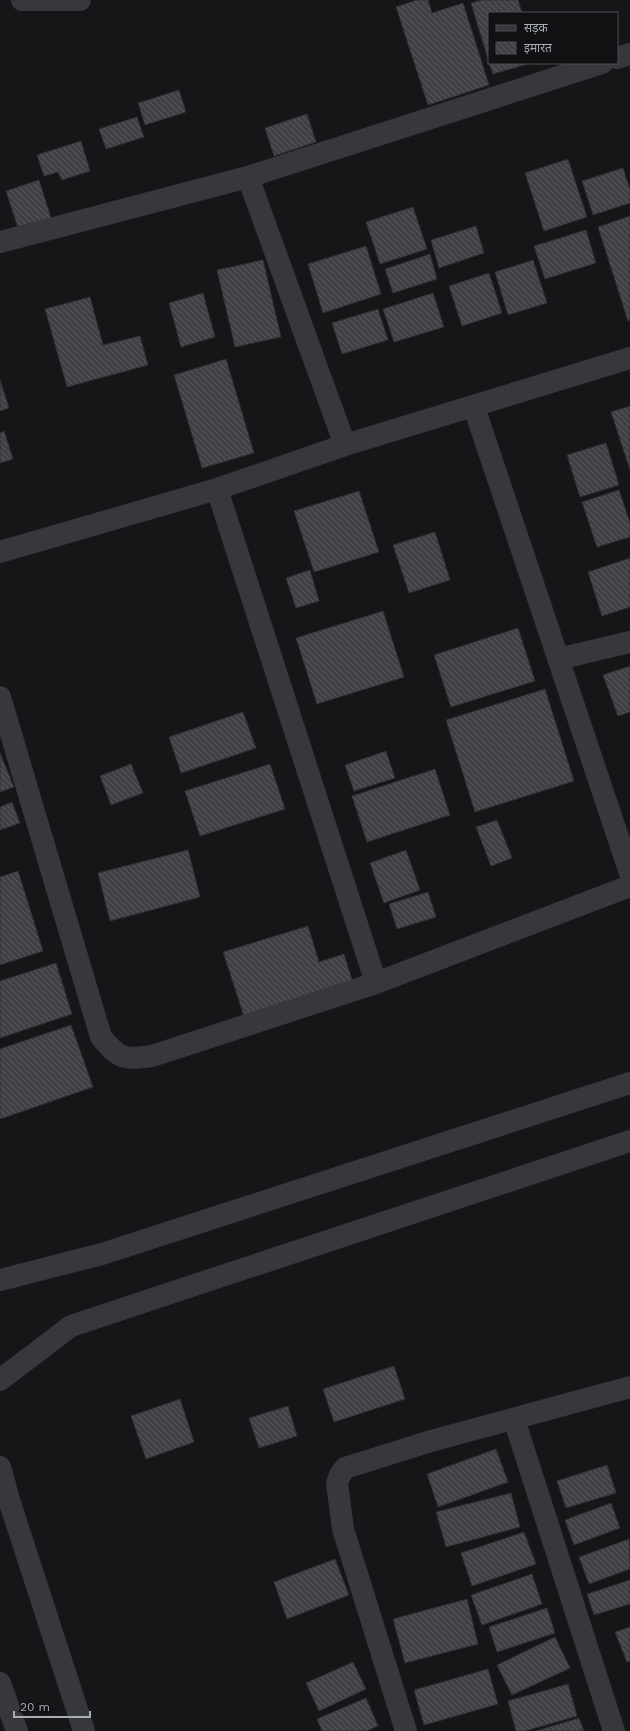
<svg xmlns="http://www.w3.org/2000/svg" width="630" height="1731" font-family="'Work Sans','Noto Sans Devanagari',sans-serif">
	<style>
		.building { fill: url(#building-back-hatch); stroke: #303034 }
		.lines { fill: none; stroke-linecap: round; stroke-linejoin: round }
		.minor { stroke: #37383d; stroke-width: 22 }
	</style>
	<defs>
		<pattern id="building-back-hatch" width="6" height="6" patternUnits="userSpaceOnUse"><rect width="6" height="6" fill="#404145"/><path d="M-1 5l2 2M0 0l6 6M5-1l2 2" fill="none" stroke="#595a5e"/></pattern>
	</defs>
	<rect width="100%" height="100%" fill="#161618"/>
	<path class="building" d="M417,0H428L432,13L463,3L489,85L428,105L396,7Z
		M482,0H518L522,13H489V62L471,3Z
		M489,63H531L493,74Z
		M179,90L186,112L145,125L138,103Z
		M307,114L316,142L274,156L265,128Z
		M137,117L144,137L106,149L99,129Z
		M81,141L90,171L62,180L58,172L44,176L37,155Z
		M568,159L587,217L544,231L525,173Z
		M623,168L630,190V203L593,215L582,181Z
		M39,180L51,218L18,228L6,191Z
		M413,207L427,249L380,264L366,222Z
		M630,216V320L628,321L598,227Z
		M476,226L484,253L439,268L431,240Z
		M586,230L596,263L545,279L534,246Z
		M366,246L381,294L323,313L308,264Z
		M430,254L437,279L393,293L385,269Z
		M263,260L281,337L235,347L217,270Z
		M533,260L547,303L508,315L495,272Z
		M489,273L502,313L462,326L449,286Z
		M203,293L215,337L181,347L169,303Z
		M433,293L444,327L394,342L383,309Z
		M90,297L103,345L140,336L148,365L67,387L45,309Z
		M378,309L388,340L342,354L332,323Z
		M226,359L254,453L202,468L174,375Z
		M0,380L9,408L0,411Z
		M630,406V470L611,412Z
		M4,431L13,459L0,463V433Z
		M606,443L619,485L580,497L567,455Z
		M619,490L630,523V537L597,547L582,502Z
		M359,491L379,552L314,572L294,511Z
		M435,532L450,580L409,593L393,545Z
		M630,558V607L602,616L588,572Z
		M310,570L319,601L296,608L286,578Z
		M383,611L404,677L317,704L296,638Z
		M518,628L535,681L451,707L434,655Z
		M630,666V712L618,716L603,675Z
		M545,689L574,781L475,812L446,720Z
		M243,712L256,748L181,773L169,737Z
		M386,751L395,778L354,791L345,765Z
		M0,753L14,787L0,792Z
		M131,764L143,793L111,805L100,776Z
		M270,764L285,809L200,836L185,791Z
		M435,769L450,815L367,842L352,796Z
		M12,802L20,823L0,830V807Z
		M497,820L512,858L491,866L476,827Z
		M188,850L200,897L110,921L98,873Z
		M406,850L420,890L384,903L370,863Z
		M18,871L43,951L0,965V877Z
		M428,892L436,917L397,929L389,904Z
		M308,926L319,962L344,954L353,983L244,1016L223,952Z
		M56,963L72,1014L0,1038V981Z
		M71,1025L93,1087L0,1119V1049Z
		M394,1366L405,1399L334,1422L323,1389Z
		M180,1399L194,1442L146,1459L131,1416Z
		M288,1406L297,1436L259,1448L249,1418Z
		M496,1449L508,1482L438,1507L427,1474Z
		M607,1465L616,1493L566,1508L557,1481Z
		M511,1493L520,1527L446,1547L436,1512Z
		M611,1503L620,1528L574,1545L565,1520Z
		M524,1532L536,1564L472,1586L461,1553Z
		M629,1539L630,1569L589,1584L579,1557Z
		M335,1559L349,1595L287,1619L274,1582Z
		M532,1574L542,1604L482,1625L471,1595Z
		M630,1580V1604L594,1615L587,1594Z
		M467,1599L478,1644L405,1663L393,1619Z
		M547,1608L555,1633L497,1652L489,1627Z
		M630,1627V1661L627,1662L615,1632Z
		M555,1637L570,1668L512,1695L497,1665Z
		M353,1662L366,1689L319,1711L306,1683Z
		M488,1669L498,1704L424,1725L414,1690Z
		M568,1684L577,1716L525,1731H516L508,1701Z
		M366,1698L378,1726L366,1731H322L317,1719Z
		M579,1718L584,1731H536Z"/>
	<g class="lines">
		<path class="minor" d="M22,0H80
			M617,58L630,54
			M248,177L345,445
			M0,242L248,177L602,63
			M474,407L630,873
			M217,489L376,983
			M0,552L217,489L345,445L630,358
			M558,659L630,642
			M0,697L101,1037C119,1059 124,1060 152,1056L376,983L630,886
			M0,1280L102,1254L630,1083
			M0,1380L71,1326L630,1141
			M514,1419L614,1731
			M0,1467L10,1503L84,1731
			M0,1683L17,1731
			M406,1731L343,1529L337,1483L340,1475L345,1468L431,1441L630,1387"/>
	</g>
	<rect x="488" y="12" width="130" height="52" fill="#111113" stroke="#4d4f55"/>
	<rect x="496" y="25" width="20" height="6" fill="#37383d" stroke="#4d4f55"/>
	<text x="524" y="32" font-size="12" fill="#a8adb8">सड़क</text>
	<rect x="496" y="42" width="20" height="12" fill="url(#building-back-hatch)" stroke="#4d4f55"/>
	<text x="524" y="52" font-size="12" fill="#a8adb8">इमारत</text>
	<path d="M14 1711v6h76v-6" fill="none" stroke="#a8adb8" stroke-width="2"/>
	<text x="20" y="1711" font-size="12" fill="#a8adb8" stroke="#111113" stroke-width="3" paint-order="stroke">20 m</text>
</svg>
